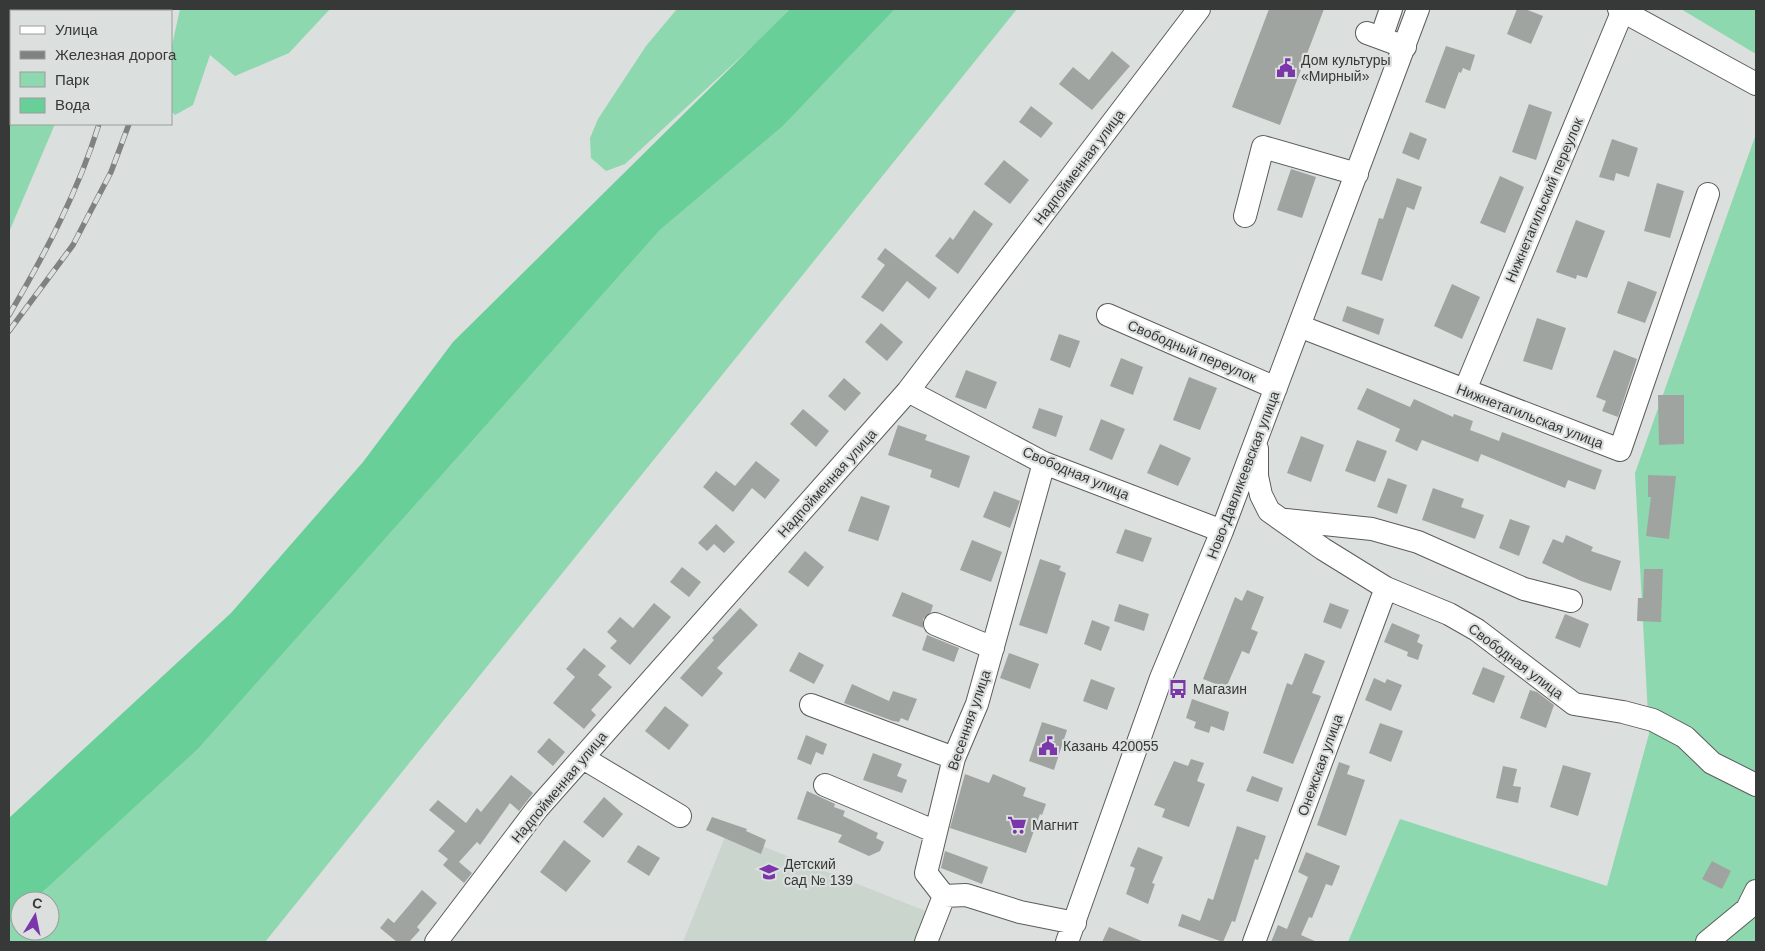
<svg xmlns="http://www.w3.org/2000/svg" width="1765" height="951" font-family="Arial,sans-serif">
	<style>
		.built { fill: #c9d5cd }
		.green { fill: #8dd8ae }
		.water { fill: #68cf98 }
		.building { fill: #a0a4a1 }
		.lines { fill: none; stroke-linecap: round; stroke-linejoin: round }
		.minor-casing { stroke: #5a5d5b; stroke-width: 24 }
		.minor { stroke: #fff; stroke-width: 22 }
		.rail-casing { stroke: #7f8280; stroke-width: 5.5 }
		.rail { stroke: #dbdfdd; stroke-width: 4; stroke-dasharray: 11; stroke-linecap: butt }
		.labels { text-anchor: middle; stroke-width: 4.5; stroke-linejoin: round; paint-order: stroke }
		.poi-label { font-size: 14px; fill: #373938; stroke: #dbdfdd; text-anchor: start }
		.street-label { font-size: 14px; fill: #373938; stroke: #dbdfdd }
	</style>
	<rect width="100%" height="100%" fill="#dbdfdd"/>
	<path class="built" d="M727,832L928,912L916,942H683Z"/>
	<path class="green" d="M9,9H92V11H11V124H55L9,232Z
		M180,9H330L289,53L235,76L210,55L193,105L175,115L171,111V50Z
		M677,9H790L757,42L625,164L606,171L591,158L590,138L598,119L646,46Z
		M895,9H1017L265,942H9V923L20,913V931H50V901H33L198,749L660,230L783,126Z
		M1681,9H1756V54Z
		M1756,134V942H1348L1400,819L1607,886L1649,734L1635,473Z"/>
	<path class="water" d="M790,9H895L783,126L660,230L198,749L33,901H20V913L9,923V818L231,613L363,462L453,342Z"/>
	<path class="building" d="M1269,9H1324L1280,125L1232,107Z
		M1517,9H1525L1543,16L1531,44L1507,34Z
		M1446,46L1475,55L1470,71L1463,68L1461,73L1459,72L1445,109L1425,102Z
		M1112,51L1130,66L1092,110L1059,84L1073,67L1089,80Z
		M1529,104L1552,112L1536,160L1512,152Z
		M1031,106L1053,123L1041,138L1019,122Z
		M1410,132L1427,139L1419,160L1402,153Z
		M1612,139L1638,148L1629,177L1616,173L1614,181L1599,177Z
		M1004,160L1029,180L1010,204L984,184Z
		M1291,169L1316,177L1302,218L1277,210Z
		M1500,176L1524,187L1505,233L1480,223Z
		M1397,178L1422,187L1414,210L1407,207L1382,281L1361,274L1379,218L1383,219Z
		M1657,183L1684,191L1670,238L1644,231Z
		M974,210L993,224L958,274L935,256L950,237L953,240Z
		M1576,220L1605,231L1587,278L1577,275L1576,279L1556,272Z
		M885,248L937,288L929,299L907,281L883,312L861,297L885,265L877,259Z
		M1628,281L1657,292L1645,323L1617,313Z
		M1452,284L1480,297L1462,339L1434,326Z
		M1347,306L1384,319L1379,335L1342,321Z
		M1537,318L1566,328L1552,370L1523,361Z
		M881,323L903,342L887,361L865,342Z
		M1059,334L1080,341L1070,368L1050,360Z
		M1614,350L1637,359L1618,417L1602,411L1606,401L1596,397Z
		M1121,358L1143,367L1133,395L1110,386Z
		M966,370L997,382L986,409L955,397Z
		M1189,377L1217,388L1200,430L1173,420Z
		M844,378L861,393L845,411L828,396Z
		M1367,388L1410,407L1414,399L1453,417L1454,414L1473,421L1470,430L1499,441L1502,432L1602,470L1595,490L1568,480L1565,488L1481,454L1478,462L1422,440L1417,451L1395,441L1400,429L1357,409Z
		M1658,395H1684V444L1659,445Z
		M1039,408L1063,416L1056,437L1032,428Z
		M803,409L829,431L816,447L790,424Z
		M1101,419L1125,429L1112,460L1089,450Z
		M898,425L927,435L925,440L970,456L959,488L930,477L932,470L888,455Z
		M1301,436L1324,445L1311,482L1287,473Z
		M1357,440L1387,451L1375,482L1345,471Z
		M1160,444L1191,458L1178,486L1147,473Z
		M756,461L780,480L765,499L752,488L733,512L703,487L716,471L735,486Z
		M1648,475L1676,476L1669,539L1646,536L1651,497H1648Z
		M1388,478L1407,485L1397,514L1377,507Z
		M1433,488L1464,499L1461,507L1484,515L1475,539L1422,520Z
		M994,491L1020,501L1010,528L983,517Z
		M861,496L890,506L878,541L848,531Z
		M1510,519L1530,526L1519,556L1499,548Z
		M716,524L735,542L724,553L714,544L707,551L698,543Z
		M1125,529L1152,538L1143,562L1116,553Z
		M1566,535L1593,547L1591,551L1621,561L1611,591L1581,581L1542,563L1553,539L1563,543Z
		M972,540L1002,552L991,582L960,570Z
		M805,551L824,567L808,587L788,572Z
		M1040,559L1061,566L1059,570L1066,573L1047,634L1019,625Z
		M682,567L701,582L689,597L670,582Z
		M1644,569H1663L1661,622L1637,621L1638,598H1643Z
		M1247,590L1264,597L1251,629L1258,632L1249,654L1242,651L1226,688L1203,679L1235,597L1242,601Z
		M902,592L933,605L931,612L923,619V628L892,616Z
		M654,603L671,617L630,665L610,648L617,641L607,632L620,617L633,628Z
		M1330,603L1349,610L1341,629L1323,622Z
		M1119,604L1149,614L1144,631L1114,621Z
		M740,608L758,625L717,668L723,673L702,697L680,678L714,640L712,638Z
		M1565,614L1589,624L1580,648L1555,638Z
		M1092,620L1110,627L1101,651L1084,644Z
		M1392,623L1420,635L1417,642L1423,645L1418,660L1407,656L1408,652L1384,642Z
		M927,635L959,648L954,662L922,650Z
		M584,648L606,666L598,675L612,687L591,710L596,715L584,729L553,703L575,677L566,669Z
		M799,652L824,665L814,684L789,671Z
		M1009,653L1039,664L1030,689L1000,678Z
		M1305,653L1325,661L1312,693L1321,696L1293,764L1263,753L1287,683L1292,685Z
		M1483,667L1505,676L1494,703L1472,694Z
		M1374,678L1385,683L1387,679L1402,685L1391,711L1365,700Z
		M1091,679L1115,688L1107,710L1083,701Z
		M852,684L889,701L893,691L917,699L908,721L901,718L899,722L893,721L844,703Z
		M1530,690L1537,692L1554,705L1546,728L1520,718Z
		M1192,699L1229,712L1224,731L1211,726L1209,733L1194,728L1196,722L1186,718Z
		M665,706L689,725L669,750L645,731Z
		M1042,722L1067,730L1054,770L1029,761Z
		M1380,723L1403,731L1391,762L1369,753Z
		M806,735L827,744L823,755L816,752L811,765L797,759Z
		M549,738L565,752L553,766L537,752Z
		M873,753L902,764L897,776L907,780L902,793L863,780Z
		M1191,759L1204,763L1197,781L1205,784L1189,827L1162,817L1165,809L1154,805L1174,761L1188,766Z
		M1339,762L1350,766L1347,774L1365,780L1346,836L1317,825Z
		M1563,765L1591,773L1578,816L1550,807Z
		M1503,766L1517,769L1513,786L1521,787L1518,803L1496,798Z
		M965,774L989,783L993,774L1026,788L1023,796L1046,804L1042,815L1040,814L1026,853L950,828Z
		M511,775L533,793L519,811L510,803L480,845L477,842L459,862L472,873L464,883L443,865L448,859L438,851L455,831L429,810L438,800L466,823L477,808L481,812Z
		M1252,776L1283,788L1278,802L1246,791Z
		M807,791L835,804L834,807L845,811L843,816L878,833L876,838L884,842L880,851L869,856L838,842L842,835L797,819Z
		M604,797L623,814L603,838L583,822Z
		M712,817L747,829L746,831L766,840L761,854L706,830Z
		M1237,826L1266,836L1258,860L1255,859L1235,922L1232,921L1223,942L1178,926L1182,914L1200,921L1208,898L1213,900Z
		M564,840L591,861L566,892L540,872Z
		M638,845L660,858L649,876L627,862Z
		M1138,847L1163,857L1152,883L1155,884L1148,904L1126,894L1135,868L1130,866Z
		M945,851L988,867L982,884L941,868Z
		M1306,852L1340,866L1332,886L1326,884L1312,918L1309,917L1301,935L1317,942H1271L1278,925L1287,929L1308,877L1298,872Z
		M1712,861L1731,871L1722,889L1702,879Z
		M422,890L437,903L417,927L420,930L409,942H397L380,928L388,918L394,923Z
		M1109,927L1144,942H1102Z"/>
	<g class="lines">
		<g class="minor-casing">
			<path id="minor" d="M1619,9L1756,84
				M1367,33L1405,47
				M1381,38L1391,9
				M1245,216L1263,147L1357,174
				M1108,315L1276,388
				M1299,326L1620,450L1708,194
				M1465,390L1623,10
				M908,391L1044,463L1222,531
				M1257,449V476L1261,495L1269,511L1323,549L1386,588L1449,614L1477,630L1574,704L1623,712L1653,720L1685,737L1712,763L1756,785
				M1286,520L1372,529L1418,542L1524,589L1571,601
				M935,624L993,648
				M811,705L954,758
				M583,758L680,816
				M825,785L936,832
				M944,896L966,895L1020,912L1075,923
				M436,942L537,809L908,391L1199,9
				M926,942L944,896L926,873L954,758L977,704L1044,463
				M1067,942L1161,678L1222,531L1418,9
				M1254,942L1386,588
				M1707,942L1747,909L1756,891"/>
		</g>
		<use href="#minor" class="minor"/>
		<g class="rail-casing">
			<path id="rail" d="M127,11L128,9
				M160,11L161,9
				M9,315C45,254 78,192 99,124
				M9,331L73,245L111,172L129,124"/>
		</g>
		<use href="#rail" class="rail"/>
	</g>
	<defs>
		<g id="civic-bare" transform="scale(1.5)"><path d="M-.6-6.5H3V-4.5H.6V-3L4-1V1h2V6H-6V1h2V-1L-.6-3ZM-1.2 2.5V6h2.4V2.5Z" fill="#7b36aa" stroke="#dbdfdd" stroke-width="2.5" paint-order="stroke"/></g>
		<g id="bus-bare" transform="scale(1.5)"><path d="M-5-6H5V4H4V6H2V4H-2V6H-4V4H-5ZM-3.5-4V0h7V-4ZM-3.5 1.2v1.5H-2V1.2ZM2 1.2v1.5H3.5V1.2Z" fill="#7b36aa" stroke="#dbdfdd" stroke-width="2.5" paint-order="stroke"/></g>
		<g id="supermarket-bare" transform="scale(1.5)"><path d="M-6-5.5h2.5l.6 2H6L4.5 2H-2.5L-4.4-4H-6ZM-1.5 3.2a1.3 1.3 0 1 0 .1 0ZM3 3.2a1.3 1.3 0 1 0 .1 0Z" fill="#7b36aa" stroke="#dbdfdd" stroke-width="2.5" paint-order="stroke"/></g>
		<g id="school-bare" transform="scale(1.5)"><path d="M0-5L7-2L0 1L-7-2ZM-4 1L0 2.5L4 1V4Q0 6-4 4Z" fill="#7b36aa" stroke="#dbdfdd" stroke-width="2.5" paint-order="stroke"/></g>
	</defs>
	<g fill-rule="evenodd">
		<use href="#civic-bare" x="1286" y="68"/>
		<use href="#bus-bare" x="1178" y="689"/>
		<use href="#civic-bare" x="1048" y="746"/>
		<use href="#supermarket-bare" x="1017" y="825"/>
		<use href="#school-bare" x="769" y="872"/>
	</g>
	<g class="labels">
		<g class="poi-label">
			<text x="1301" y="65">Дом культуры<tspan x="1301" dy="16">«Мирный»</tspan></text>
			<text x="1193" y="694">Магазин</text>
			<text x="1063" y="751">Казань 420055</text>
			<text x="1032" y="830">Магнит</text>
			<text x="784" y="869">Детский<tspan x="784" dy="16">сад № 139</tspan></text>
		</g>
		<g class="street-label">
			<text transform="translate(1079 167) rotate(-53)" y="5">Надпойменная улица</text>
			<text transform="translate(1544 200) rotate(-67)" y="5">Нижнетагильский переулок</text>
			<text transform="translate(1192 351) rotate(23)" y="5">Свободный переулок</text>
			<text transform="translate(1530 416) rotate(21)" y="5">Нижнетагильская улица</text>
			<text transform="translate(1076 473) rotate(23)" y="5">Свободная улица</text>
			<text transform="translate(1243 475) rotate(-69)" y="5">Ново-Давликеевская улица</text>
			<text transform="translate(827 483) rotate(-48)" y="5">Надпойменная улица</text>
			<text transform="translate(1516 661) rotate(37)" y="5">Свободная улица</text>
			<text transform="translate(969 720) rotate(-71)" y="5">Весенняя улица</text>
			<text transform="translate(1320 765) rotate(-70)" y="5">Онежская улица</text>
			<text transform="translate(559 787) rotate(-50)" y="5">Надпойменная улица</text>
		</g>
	</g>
	<rect width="1765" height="951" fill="none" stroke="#373938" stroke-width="20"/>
	<rect x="10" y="10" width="162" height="115" fill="#dbdfdd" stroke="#999d9b"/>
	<rect x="20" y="26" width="25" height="8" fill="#ffffff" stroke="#999d9b"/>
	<text x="55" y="35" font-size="15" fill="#373938">Улица</text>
	<rect x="20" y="51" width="25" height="8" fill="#7f8280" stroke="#999d9b"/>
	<text x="55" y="60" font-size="15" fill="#373938">Железная дорога</text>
	<rect x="20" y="72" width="25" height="15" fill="#8dd8ae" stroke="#999d9b"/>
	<text x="55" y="85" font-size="15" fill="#373938">Парк</text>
	<rect x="20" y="98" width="25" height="15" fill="#68cf98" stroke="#999d9b"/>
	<text x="55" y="110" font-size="15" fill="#373938">Вода</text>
	<g transform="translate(35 916) rotate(10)"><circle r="24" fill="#dbdfdd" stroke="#999d9b"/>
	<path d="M0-4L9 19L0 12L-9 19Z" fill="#7b36aa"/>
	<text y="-8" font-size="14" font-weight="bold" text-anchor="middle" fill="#373938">С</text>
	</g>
</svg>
